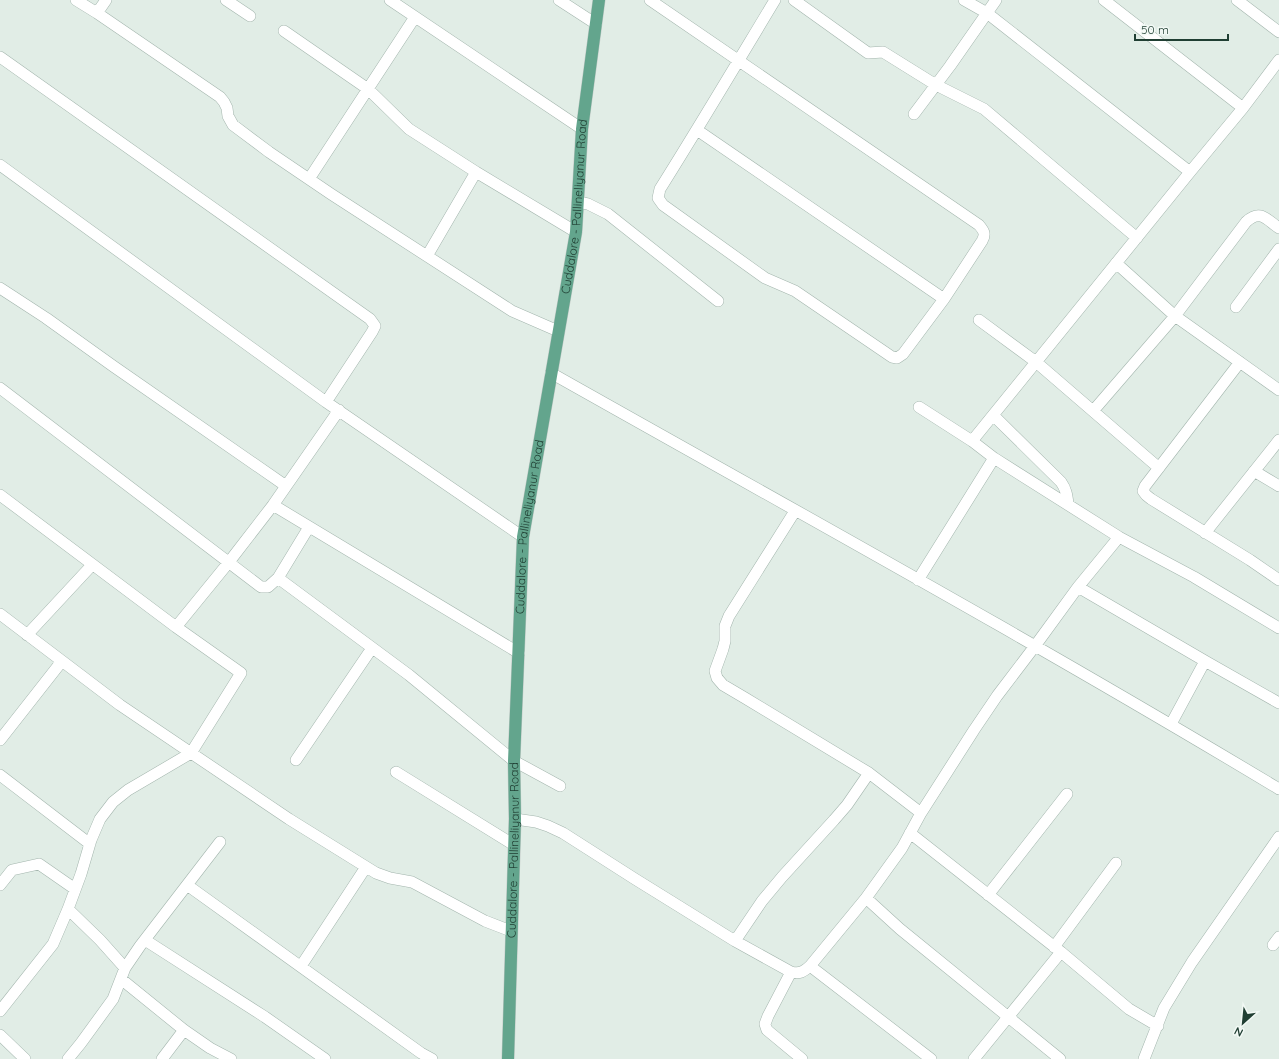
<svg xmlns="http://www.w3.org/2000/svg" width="1279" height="1059" font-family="Quicksand,sans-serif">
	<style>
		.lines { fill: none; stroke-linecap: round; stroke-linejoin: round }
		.minor-casing { stroke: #a3b5ad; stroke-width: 12 }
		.primary-casing { stroke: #c1c9c6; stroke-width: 13 }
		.minor { stroke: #fff; stroke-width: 11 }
		.primary { stroke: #63a58d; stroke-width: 12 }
		.labels { text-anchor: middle; stroke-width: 3; stroke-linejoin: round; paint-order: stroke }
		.street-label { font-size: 12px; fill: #203f33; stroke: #f2f9f5 }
	</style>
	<rect width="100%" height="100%" fill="#e1ede6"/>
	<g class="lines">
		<g class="minor-casing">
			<path id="minor" d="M76,0L97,13L220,97L224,102L227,108L228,116L233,125L269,152L331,194L512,311L558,331
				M226,0L250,16
				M390,0L582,129
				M559,0L596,24
				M650,0L979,225C984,231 986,234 982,241L944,299L903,354L897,358L892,357L795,291L765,278L663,205L658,198L660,189C699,127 737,63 775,0
				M794,0L868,53L883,52L936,85L984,109L1137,238
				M964,0L987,13L1190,172
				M1104,0L1243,108
				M1237,0L1279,32
				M97,13L106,0
				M284,31L368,89L409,129L476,172
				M0,57L370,319L375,326L372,332L326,402
				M914,114L950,66L996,0
				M697,130L944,299
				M0,165L326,402L523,537
				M309,179L415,17
				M578,202L588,204L608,214L718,301
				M427,256L476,172L576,232
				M1116,263L1175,316L1279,390
				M0,288L46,318L113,366L286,486
				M1236,307L1279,249
				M979,320L1036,362L1159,468
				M1240,362L1145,486L1143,491L1146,495L1151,499L1250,560L1279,580
				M551,373C794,510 1040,645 1279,789
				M0,388L261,587H268L278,578L309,527
				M919,407L972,441
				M1093,411L1175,316L1246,222C1260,209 1266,219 1279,228
				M993,415L1061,482C1066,489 1067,495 1068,504
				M994,458L1119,537L1194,577L1279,628
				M1254,471L1279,486
				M0,495L176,627L229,562L273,505L339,410
				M273,505L519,653
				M795,511L729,616L725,626V641L723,649L715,671L717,678L723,685L745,698L869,773L921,813
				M1205,533L1279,440
				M278,578L409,675L514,761L560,786
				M918,580L994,458L972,441L1190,172L1243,108L1279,60
				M1078,587L1205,661
				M0,614L120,705L289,819L376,873L390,878L412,882L485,921L511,931
				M27,635L92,565
				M1171,724L1205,661L1279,703
				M0,740L62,661
				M296,760L372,648
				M396,772L514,845
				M0,775L90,844
				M515,819L536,822L548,826L563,833L635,879L735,941L791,972C800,974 803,972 810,966L866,898L902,848L921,813L974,730L997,696L1035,646L1078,587L1119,537
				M910,833L1061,952L1129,1009L1158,1026
				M0,885L12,870L39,864L75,889
				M187,885L421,1053L432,1059
				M988,895L1067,794
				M866,898L900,929L1060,1059
				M68,909L100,940L125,968
				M145,940L265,1017L325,1059
				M735,941L762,901L782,877L834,820L847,805L869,773
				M1273,945L1279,937
				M1054,947L1116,863
				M301,966L366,867
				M810,966L931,1059
				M791,972L768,1016L765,1024L767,1030L802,1059
				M121,979L184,1030L210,1048L231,1059
				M0,1011L53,944L68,909L81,874L91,840L100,819L113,802L128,790L191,753L241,673L176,627
				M0,1035L25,1059
				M68,1059L81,1043L113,999L125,968L140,946L220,842
				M162,1059L184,1030
				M974,1059L1061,952
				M1144,1059L1164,1008L1192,962L1279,837"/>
		</g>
		<g class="primary-casing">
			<g id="primary">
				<path id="s1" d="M508,1059L515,819L514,761L523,537L576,232L582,129L599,0"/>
			</g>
		</g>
		<use href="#minor" class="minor"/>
		<use href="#primary" class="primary"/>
	</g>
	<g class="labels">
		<g class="street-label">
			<text dy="4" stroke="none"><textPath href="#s1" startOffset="857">Cuddalore - Pallineliyanur Road</textPath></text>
			<text dy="4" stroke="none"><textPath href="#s1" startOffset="533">Cuddalore - Pallineliyanur Road</textPath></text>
			<text dy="4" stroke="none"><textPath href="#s1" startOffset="209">Cuddalore - Pallineliyanur Road</textPath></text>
		</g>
	</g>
	<g transform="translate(1243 1023) rotate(207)" stroke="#f2f9f5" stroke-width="3" paint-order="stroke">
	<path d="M0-3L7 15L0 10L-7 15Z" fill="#203f33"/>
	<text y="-6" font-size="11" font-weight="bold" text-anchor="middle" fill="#203f33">N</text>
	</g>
	<path d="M1135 34v6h93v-6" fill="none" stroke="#203f33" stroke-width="2"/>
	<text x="1141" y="34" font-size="12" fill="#203f33" stroke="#f2f9f5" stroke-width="3" paint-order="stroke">50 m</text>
</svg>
